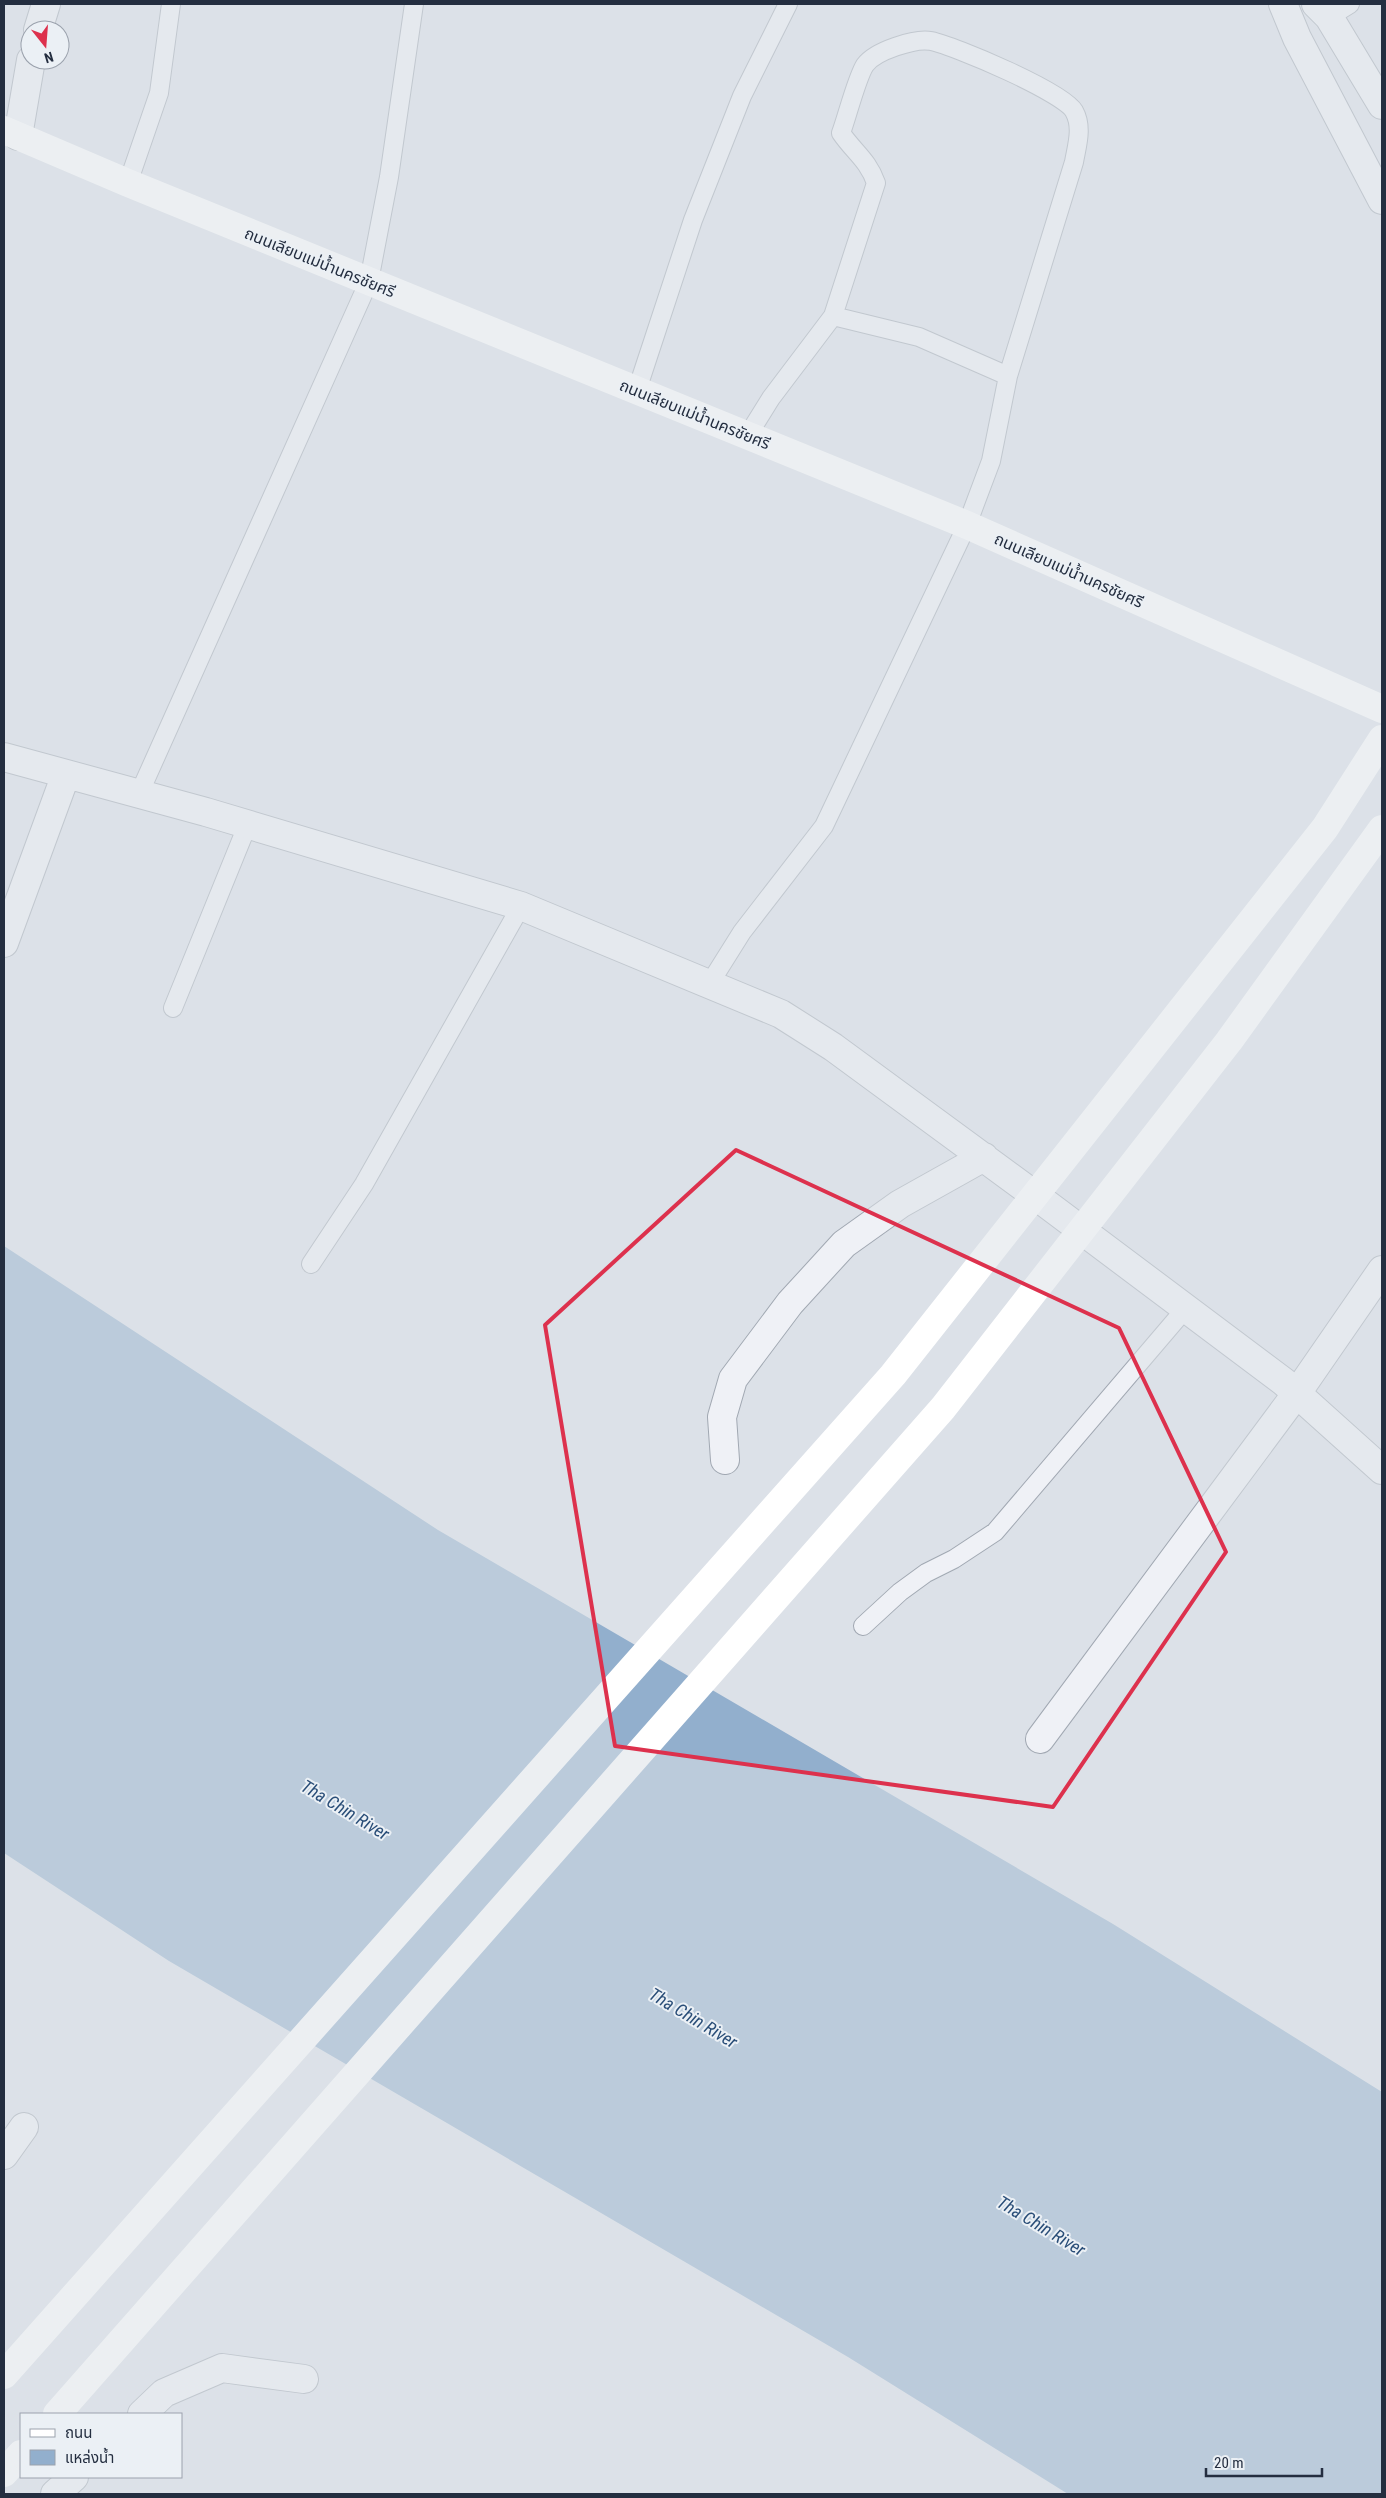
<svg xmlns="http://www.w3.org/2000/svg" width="1386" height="2498" font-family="'Roboto Condensed','Noto Sans Thai',sans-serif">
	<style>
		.water { fill: #92afcd }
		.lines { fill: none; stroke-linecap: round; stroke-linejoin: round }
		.service-casing { stroke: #a1a8b2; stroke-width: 20 }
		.minor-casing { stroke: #a1a8b2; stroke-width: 30 }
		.tertiary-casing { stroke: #a1a8b2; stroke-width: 30 }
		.service { stroke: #eff1f6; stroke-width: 18 }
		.minor { stroke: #eff1f6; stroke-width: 28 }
		.tertiary { stroke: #eff1f6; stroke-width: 28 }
		.secondary { stroke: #fff; stroke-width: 28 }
		.marked { fill: none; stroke: #dd314d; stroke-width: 4; stroke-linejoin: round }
		.labels { text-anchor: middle; stroke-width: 4; stroke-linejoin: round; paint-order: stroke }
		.street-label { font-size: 16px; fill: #242e40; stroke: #ebf0f5 }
		.water-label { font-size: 18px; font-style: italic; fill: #2a4e78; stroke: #ebf0f5 }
	</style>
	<rect width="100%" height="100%" fill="#dce1e8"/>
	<path class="water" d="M4,1246L438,1530L1113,1924L1382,2092V2494H1068L848,2357L169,1961L4,1853Z"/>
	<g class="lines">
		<g class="service-casing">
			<path id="service" d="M1329,17L1350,4
				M128,183L159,93L171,4
				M833,316L919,337L1008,376
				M637,390L693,220L742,96L788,4
				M139,794L369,281L389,177L414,4
				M710,983L742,932L824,826L967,525L991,461L1008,376L1074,162C1077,145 1083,127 1074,111C1063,92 955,46 931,41C915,38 875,51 865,65C857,77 847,117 841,133C854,152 868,160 876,183L833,316L771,398L748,435
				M173,1008L247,826
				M311,1264L364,1184L521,906
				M863,1626L900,1592L926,1573L954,1559L995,1532L1186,1308"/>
		</g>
		<g class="minor-casing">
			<path id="minor" d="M38,30L46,4
				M18,136L31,60
				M4,757L206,812L521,906L781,1014L833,1047L1036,1196L1284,1382L1382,1470
				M4,943L66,774
				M725,1460L722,1417L733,1379L790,1303L844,1244L900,1204L984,1157
				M1040,1739L1297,1393L1382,1270
				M4,2155L24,2127
				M142,2414L164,2393L222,2368L304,2379
				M55,2494L74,2477"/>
		</g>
		<g class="tertiary-casing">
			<path id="tertiary" d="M1283,4L1297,38L1382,200
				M1316,4L1329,17L1382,105"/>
		</g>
		<use href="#service" class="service"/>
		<use href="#minor" class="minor"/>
		<use href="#tertiary" class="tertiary"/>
		<path class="secondary" d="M4,130L128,183L967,525L1382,709
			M4,2375L893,1375L1325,828L1382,739
			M57,2414L943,1408L1229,1041L1382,829
			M4,2473L21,2454"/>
	</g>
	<path d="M0 0H1386V2498H0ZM736,1150L1119,1328L1226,1552L1053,1807L615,1746L545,1325Z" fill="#dce1e8" fill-opacity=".55" fill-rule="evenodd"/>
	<path class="marked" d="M736,1150L1119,1328L1226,1552L1053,1807L615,1746L545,1325Z"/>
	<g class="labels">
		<g class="street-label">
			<text transform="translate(320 262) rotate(22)" y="6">ถนนเลียบแม่น้ำนครชัยศรี</text>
			<text transform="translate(695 414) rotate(22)" y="6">ถนนเลียบแม่น้ำนครชัยศรี</text>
			<text transform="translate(1069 570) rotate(24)" y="6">ถนนเลียบแม่น้ำนครชัยศรี</text>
		</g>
		<g class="water-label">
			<text transform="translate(345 1810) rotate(31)" y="6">Tha Chin River</text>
			<text transform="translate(693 2018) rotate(31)" y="6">Tha Chin River</text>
			<text transform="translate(1041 2226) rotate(31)" y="6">Tha Chin River</text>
		</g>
	</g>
	<rect width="1386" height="2498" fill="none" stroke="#242e40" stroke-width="10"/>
	<rect x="20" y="2413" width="162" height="65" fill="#ebf0f5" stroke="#9ba2ad"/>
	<rect x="30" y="2429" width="25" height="8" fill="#ffffff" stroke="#9ba2ad"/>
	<text x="65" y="2438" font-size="15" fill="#242e40">ถนน</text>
	<rect x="30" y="2450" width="25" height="15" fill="#92afcd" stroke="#9ba2ad"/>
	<text x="65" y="2463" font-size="15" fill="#242e40">แหล่งน้ำ</text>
	<g transform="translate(45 45) rotate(163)"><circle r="24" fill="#ebf0f5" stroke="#9ba2ad"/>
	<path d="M0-4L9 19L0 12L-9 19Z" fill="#dd314d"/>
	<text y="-8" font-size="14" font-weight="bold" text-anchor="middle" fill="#242e40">N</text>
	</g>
	<path d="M1206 2468v8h116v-8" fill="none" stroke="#242e40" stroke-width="2.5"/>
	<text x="1214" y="2468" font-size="15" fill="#242e40" stroke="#ebf0f5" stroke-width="4" paint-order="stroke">20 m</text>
</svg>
